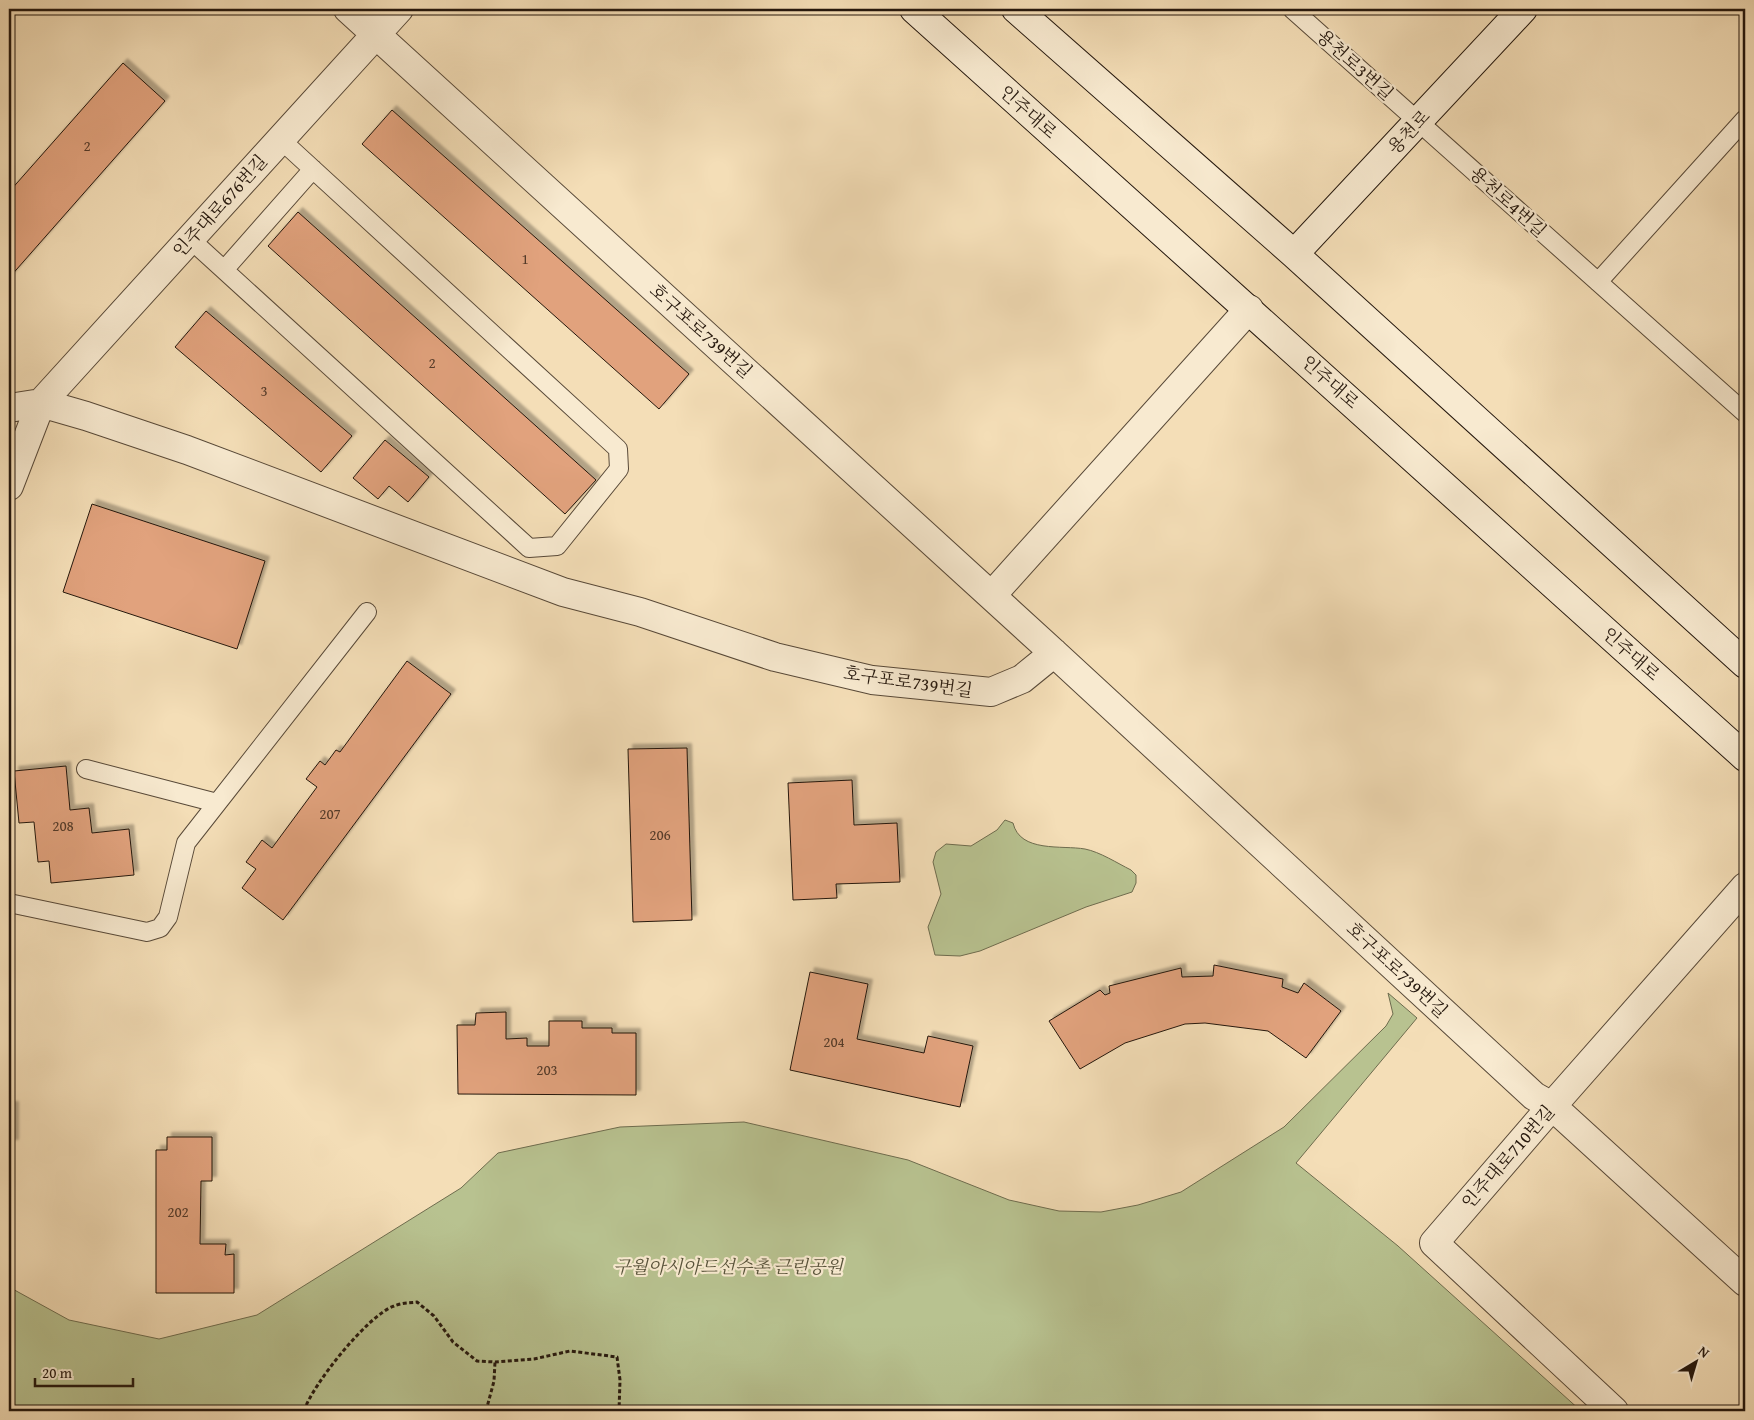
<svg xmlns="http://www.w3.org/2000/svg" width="1754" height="1420" font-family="'Gentium Book Plus','Noto Serif KR',serif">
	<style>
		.green { fill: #b8c290; stroke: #6e6c4e }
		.building { fill: #e1a27d; stroke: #24170d; filter: url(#shadow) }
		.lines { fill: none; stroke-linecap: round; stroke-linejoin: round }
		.lane-casing { stroke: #584938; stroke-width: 20 }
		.street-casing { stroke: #584938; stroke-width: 30 }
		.secondary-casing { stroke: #24170d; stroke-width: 30 }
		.path { stroke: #24170d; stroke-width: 3; stroke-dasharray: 4 2.5; stroke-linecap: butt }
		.lane { stroke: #f8ead0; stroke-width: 18 }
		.street { stroke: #f8ead0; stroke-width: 28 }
		.secondary { stroke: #f8ead0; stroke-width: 28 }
		.labels { text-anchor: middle; stroke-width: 4.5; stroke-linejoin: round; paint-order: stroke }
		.number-label { font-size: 15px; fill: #533a29 }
		.street-label { font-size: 18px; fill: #24170d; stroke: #f8ead0 }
		.park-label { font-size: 18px; font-style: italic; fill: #58533b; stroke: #f8ead0 }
	</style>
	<defs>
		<filter id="shadow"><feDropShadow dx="4.5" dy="-4.5" stdDeviation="1" flood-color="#0004"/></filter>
	</defs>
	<rect width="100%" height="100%" fill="#f4deb7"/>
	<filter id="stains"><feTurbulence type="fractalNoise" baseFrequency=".004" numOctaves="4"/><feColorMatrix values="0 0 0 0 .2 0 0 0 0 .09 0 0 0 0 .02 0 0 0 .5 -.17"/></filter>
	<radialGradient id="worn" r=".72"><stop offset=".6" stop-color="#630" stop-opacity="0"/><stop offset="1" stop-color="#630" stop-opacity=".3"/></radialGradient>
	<path class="green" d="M1005,820L1013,823C1020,853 1062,845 1085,849C1100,852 1117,863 1131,870L1136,875V883L1132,892L1086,907L980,951L960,956L935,955L928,927L941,894L933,862L936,852L946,844L971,846L997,830Z
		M1388,993L1417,1018L1296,1163L1398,1246L1581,1411H9V1287L69,1320L159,1339L257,1315L461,1188L498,1153L620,1127L744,1122L908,1160L1009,1200L1059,1211L1101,1212L1138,1205L1181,1192L1284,1127L1386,1026L1393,1014Z"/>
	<path class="building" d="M123,63L165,101L9,278V192Z
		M392,110L689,374L659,409L362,144Z
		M298,212L596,480L565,514L268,246Z
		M206,311L352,436L321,472L175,347Z
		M385,440L429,477L408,502L389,486L378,499L353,478Z
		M92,504L265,561L237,649L63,592Z
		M407,661L451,694L283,920L242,888L256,869L246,862L262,840L272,848L317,787L306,779L320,761L325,765L336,750L340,752Z
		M687,748L692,920L633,922L628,749Z
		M66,766L70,810L89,808L92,833L129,829L134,875L51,883L49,861L38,862L34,822L19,823L14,771Z
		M852,780L854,825L897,823L900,882L836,884L837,898L793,900L788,783Z
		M1214,965L1283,979L1282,987L1298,993L1304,983L1341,1011L1306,1058L1268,1031L1205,1023L1185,1024L1125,1043L1080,1069L1049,1021L1100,990L1105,995L1110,993L1109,986L1181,968L1182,977L1213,976Z
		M810,972L868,984L857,1039L924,1053L928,1036L973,1046L960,1107L790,1070Z
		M506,1012V1039L527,1038V1046H549V1021H582V1028H612V1033H636V1095L458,1094L457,1025H475L476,1013Z
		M9,1106H14V1144H9Z
		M167,1137H212V1181H201L200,1244H226L225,1255L234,1254V1293H156V1150H167Z"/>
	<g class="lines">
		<g class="lane-casing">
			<path id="lane" d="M1292,9L1745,413
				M190,239L529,548L557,546L619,469L618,449L280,139
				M224,270L313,169
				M1598,282L1745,119
				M86,769L217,803
				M9,903L147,932L160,928L168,917L186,843L367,612"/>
		</g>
		<g class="street-casing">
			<path id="street" d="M348,9L1054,653L1534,1096L1552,1106L1745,1282
				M9,408L41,403L86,416L187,450L563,592L640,612L775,657L872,680L991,692L1022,679L1054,653
				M9,486L41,403L399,9
				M992,595L1249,309
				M1614,1411L1434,1243L1552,1106L1745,887"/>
		</g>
		<g class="secondary-casing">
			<path id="secondary" d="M914,9L1745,757
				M1016,9L1294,254L1745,664
				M1294,254L1523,9"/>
		</g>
		<path class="path" d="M304,1411C312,1385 368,1315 394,1306C401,1303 409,1303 417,1302L434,1316L453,1342L477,1361L495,1362L534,1359L570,1351L617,1357L620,1380L619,1411
			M486,1411L494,1381L495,1362"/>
		<use href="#lane" class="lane"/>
		<use href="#street" class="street"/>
		<use href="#secondary" class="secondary"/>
	</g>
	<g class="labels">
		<g class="number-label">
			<text x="87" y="151">2</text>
			<text x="525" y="264">1</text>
			<text x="432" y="368">2</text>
			<text x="264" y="396">3</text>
			<text x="330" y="819">207</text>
			<text x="63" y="831">208</text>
			<text x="660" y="840">206</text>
			<text x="834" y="1047">204</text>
			<text x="547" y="1075">203</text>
			<text x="178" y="1217">202</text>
		</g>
		<g class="street-label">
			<text transform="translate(1355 65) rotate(42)" y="6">용천로3번길</text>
			<text transform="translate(1028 112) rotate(42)" y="6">인주대로</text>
			<text transform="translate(1409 132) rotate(-47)" y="6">용천로</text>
			<text transform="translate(1508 202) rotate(42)" y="6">용천로4번길</text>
			<text transform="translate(220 206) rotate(-48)" y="6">인주대로676번길</text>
			<text transform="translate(701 331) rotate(42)" y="6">호구포로739번길</text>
			<text transform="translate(1330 382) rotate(42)" y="6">인주대로</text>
			<text transform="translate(1631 654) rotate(42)" y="6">인주대로</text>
			<text transform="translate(908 682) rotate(8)" y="6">호구포로739번길</text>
			<text transform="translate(1397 970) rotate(43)" y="6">호구포로739번길</text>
			<text transform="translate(1508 1157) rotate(-49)" y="6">인주대로710번길</text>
		</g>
		<g class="park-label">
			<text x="728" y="1273">구월아시아드선수촌 근린공원</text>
		</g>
	</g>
	<rect width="1754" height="1420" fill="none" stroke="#f4deb7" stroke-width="30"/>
	<rect x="10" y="10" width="1734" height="1400" fill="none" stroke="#24170d" stroke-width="2.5"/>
	<rect x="15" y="15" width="1724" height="1390" fill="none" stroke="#24170d"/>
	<g transform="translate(1696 1362) rotate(38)" stroke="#f8ead0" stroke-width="4" paint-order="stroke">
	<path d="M0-4L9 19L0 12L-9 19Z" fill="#24170d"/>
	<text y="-8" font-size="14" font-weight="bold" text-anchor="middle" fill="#24170d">N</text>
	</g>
	<path d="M35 1378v8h98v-8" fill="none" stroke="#24170d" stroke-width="2.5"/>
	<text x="42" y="1378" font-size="15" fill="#24170d" stroke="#f8ead0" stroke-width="4" paint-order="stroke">20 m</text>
	<rect width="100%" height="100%" filter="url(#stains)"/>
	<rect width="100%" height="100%" fill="url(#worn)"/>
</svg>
